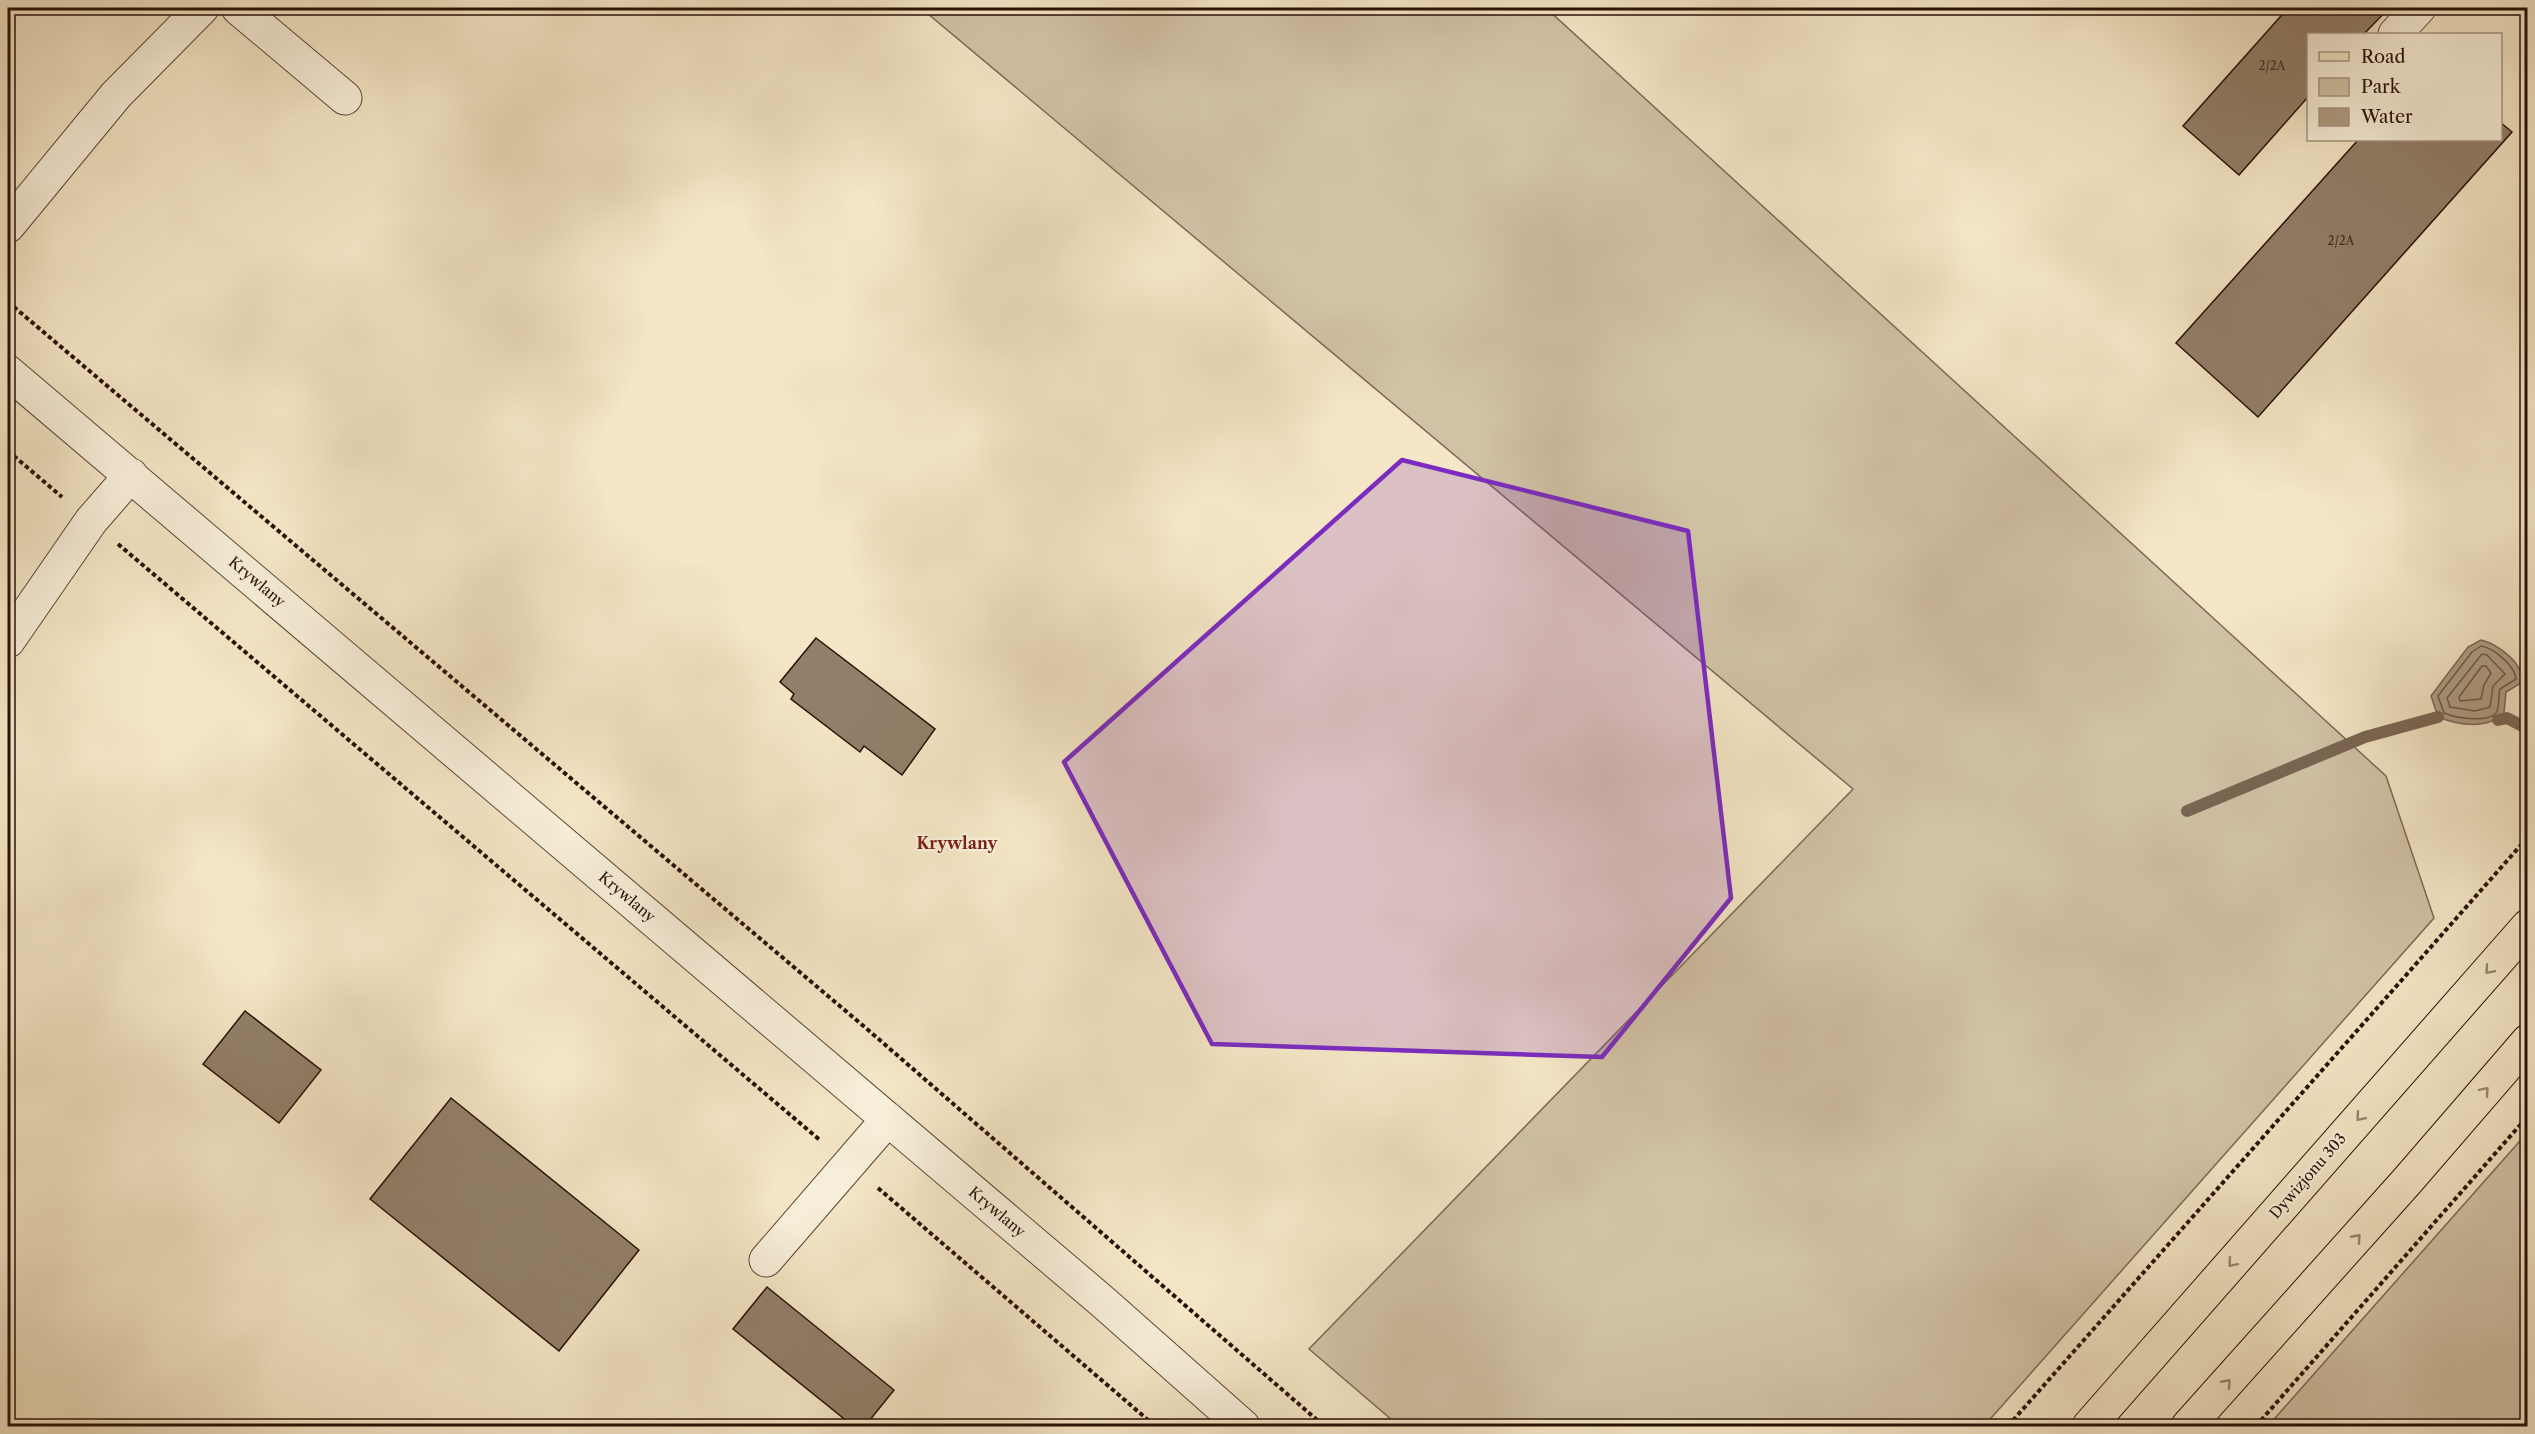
<svg xmlns="http://www.w3.org/2000/svg" width="2535" height="1434" font-family="'Libre Caslon Text',serif">
	<style>
		.green { fill: #d1c2a6; stroke: #7c6956; stroke-width: 1.5 }
		.water { fill: #af9d85; stroke: #796553; stroke-width: 1.5 }
		.lines { fill: none; stroke-linecap: round; stroke-linejoin: round }
		.shore { stroke: #6c5646; stroke-width: 1.5 }
		.stream { stroke: #796553; stroke-width: 12 }
		.building { fill: #927f6a; stroke: #281007; stroke-width: 1.5 }
		.minor-casing { stroke: #5b4637; stroke-width: 35 }
		.major-casing { stroke: #281007; stroke-width: 35 }
		.path { stroke: #281007; stroke-width: 4; stroke-dasharray: 4.5 3; stroke-linecap: butt }
		.minor { stroke: #f8efda; stroke-width: 33 }
		.major { stroke: #f4e6c6; stroke-width: 33 }
		.oneway { stroke: #988670 }
		.marked { fill: #7b2cbf; fill-opacity: 0.2; stroke: #7b2cbf; stroke-width: 4.5; stroke-linejoin: round }
		.labels { text-anchor: middle; stroke-width: 4.5; stroke-linejoin: round; paint-order: stroke }
		.number-label { font-size: 12px; fill: #422c20 }
		.street-label { font-size: 15px; fill: #281007; stroke: #f8efda }
		.neighbourhood-label { font-size: 16px; font-weight: bold; fill: #7a1f14; stroke: #f8efda }
	</style>
	<rect width="100%" height="100%" fill="#f4e6c6"/>
	<filter id="stains"><feTurbulence type="fractalNoise" baseFrequency=".00333" numOctaves="4"/><feColorMatrix values="0 0 0 0 .2 0 0 0 0 .09 0 0 0 0 .02 0 0 0 .5 -.17"/></filter>
	<radialGradient id="worn" r=".72"><stop offset=".6" stop-color="#630" stop-opacity="0"/><stop offset="1" stop-color="#630" stop-opacity=".3"/></radialGradient>
	<path class="green" d="M921,8H1546L2386,776L2434,918L1984,1426H1399L1309,1349L1853,789Z
		M2527,1133V1426H2268Z"/>
	<path class="water" d="M2481,640C2497,644 2526,664 2521,683L2506,692L2504,713C2487,730 2458,725 2438,717L2431,696L2468,647Z"/>
	<g class="lines">
		<path class="shore" d="M2481,646C2494,648 2515,666 2516,679L2500,689C2498,695 2500,708 2496,713C2487,723 2455,718 2444,713L2438,696L2472,652Z
			M2482,654L2487,655L2505,674L2493,686L2490,707L2475,711L2450,707L2447,698Z
			M2482,666H2486L2491,673L2484,685L2481,699L2460,701L2459,697Z"/>
		<path class="stream" d="M2498,720L2507,718L2528,729
			M2187,811L2365,737L2438,717"/>
	</g>
	<path class="building" d="M2288,8H2389L2364,34H2308V97L2239,175L2183,126Z
		M2500,122L2512,132L2258,417L2176,343L2358,140H2500Z
		M816,638L935,729L902,775L864,746L860,752L791,699L794,694L780,682Z
		M245,1011L321,1070L279,1123L203,1064Z
		M451,1098L639,1250L559,1351L370,1199Z
		M767,1287L894,1390L865,1426H853L733,1329Z"/>
	<g class="lines">
		<g class="minor-casing">
			<path id="minor" d="M238,8L345,98
				M2395,34L2419,8
				M8,226L116,95L202,8
				M8,372L1103,1302L1243,1426
				M8,641L91,521L131,475
				M766,1260L888,1119"/>
		</g>
		<g class="major-casing">
			<path id="major" d="M2089,1426L2528,926
				M2188,1426L2408,1180L2528,1041"/>
		</g>
		<path class="path" d="M8,302L867,1029L1324,1426
			M8,451L62,497
			M118,544L821,1141
			M878,1188L1155,1426
			M2008,1426L2528,837
			M2256,1426L2528,1116"/>
		<use href="#minor" class="minor"/>
		<use href="#major" class="major"/>
	</g>
	<defs><path id="oneway-chevron" d="M-2-3.5L2.5 0L-2 3.5" fill="none" stroke-width="1.6" stroke-linecap="round" stroke-linejoin="round" transform="scale(1.5)"/></defs>
	<g class="oneway">
		<use href="#oneway-chevron" transform="translate(2489 970) rotate(131)"/>
		<use href="#oneway-chevron" transform="translate(2485 1091) rotate(-49)"/>
		<use href="#oneway-chevron" transform="translate(2360 1117) rotate(131)"/>
		<use href="#oneway-chevron" transform="translate(2357 1238) rotate(-48)"/>
		<use href="#oneway-chevron" transform="translate(2232 1263) rotate(131)"/>
		<use href="#oneway-chevron" transform="translate(2227 1383) rotate(-48)"/>
	</g>
	<path class="marked" d="M1402,460L1688,531L1731,898L1602,1057L1212,1044L1064,762Z"/>
	<g class="labels">
		<g class="number-label">
			<text x="2272" y="70">2/2A</text>
			<text x="2341" y="245">2/2A</text>
		</g>
		<g class="street-label">
			<text transform="translate(257 582) rotate(40)" y="5">Krywlany</text>
			<text transform="translate(627 897) rotate(40)" y="5">Krywlany</text>
			<text transform="translate(2308 1176) rotate(-49)" y="5">Dywizjonu 303</text>
			<text transform="translate(997 1212) rotate(40)" y="5">Krywlany</text>
		</g>
		<g class="neighbourhood-label">
			<text x="957" y="849">Krywlany</text>
		</g>
	</g>
	<rect width="2535" height="1434" fill="none" stroke="#f4e6c6" stroke-width="30"/>
	<rect x="9" y="9" width="2517" height="1416" fill="none" stroke="#281007" stroke-width="3"/>
	<rect x="15" y="15" width="2505" height="1404" fill="none" stroke="#281007" stroke-width="1.5"/>
	<rect x="2307" y="33" width="195" height="108" fill="#f8efda" stroke="#a59686" stroke-width="1.5"/>
	<rect x="2319" y="52" width="30" height="9" fill="#f4e6c6" stroke="#a59686" stroke-width="1.5"/>
	<text x="2361" y="63" font-size="18" fill="#281007">Road</text>
	<rect x="2319" y="78" width="30" height="18" fill="#d1c2a6" stroke="#a59686" stroke-width="1.5"/>
	<text x="2361" y="93" font-size="18" fill="#281007">Park</text>
	<rect x="2319" y="108" width="30" height="18" fill="#af9d85" stroke="#a59686" stroke-width="1.5"/>
	<text x="2361" y="123" font-size="18" fill="#281007">Water</text>
	<rect width="100%" height="100%" filter="url(#stains)"/>
	<rect width="100%" height="100%" fill="url(#worn)"/>
</svg>
